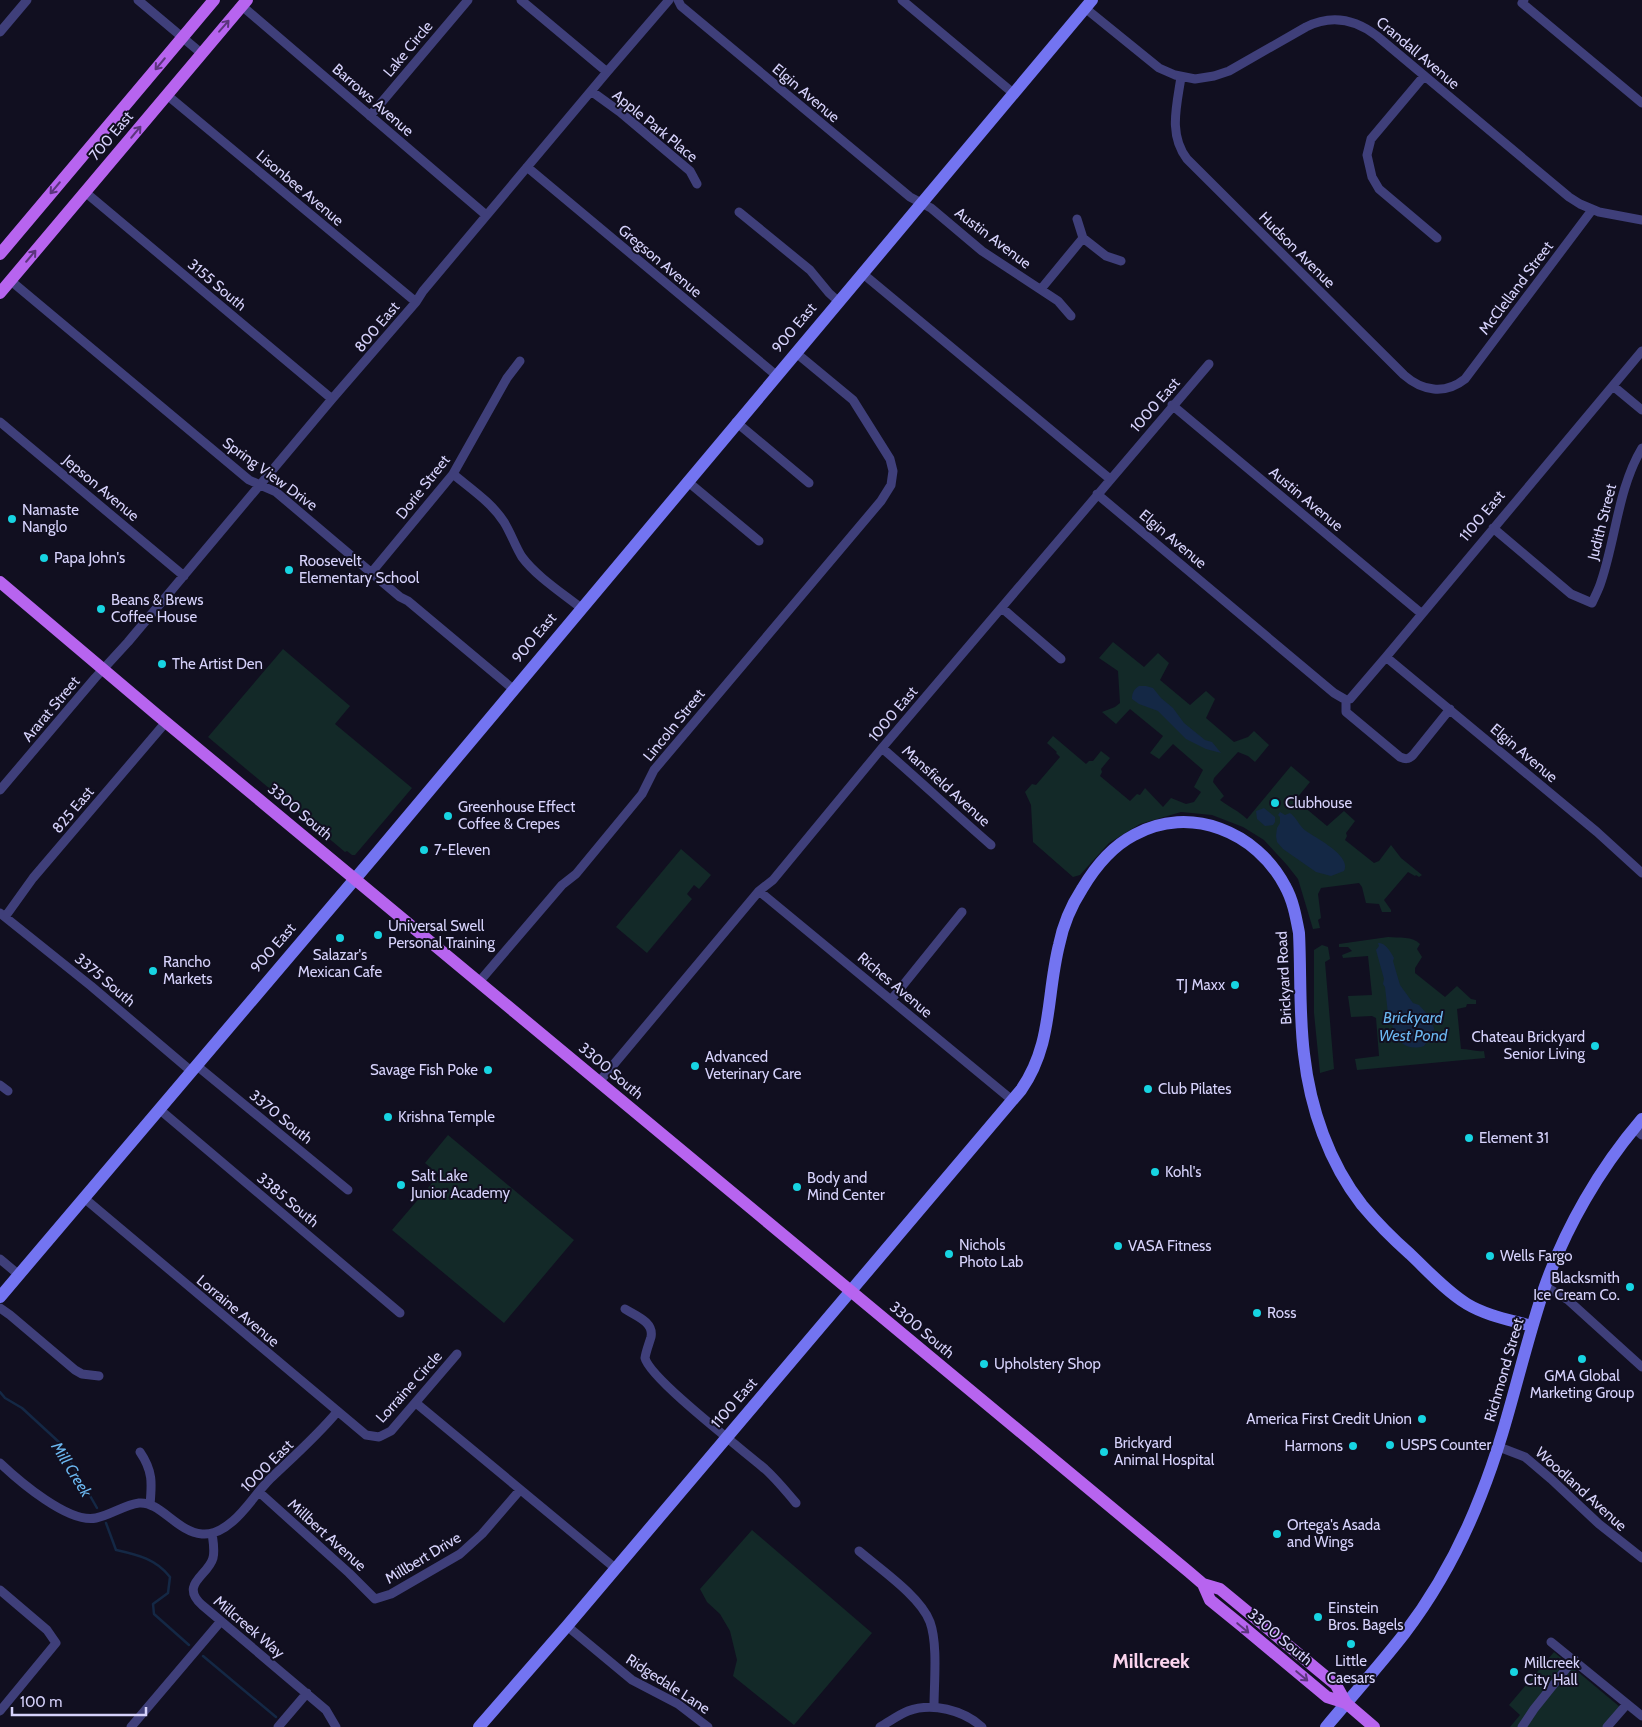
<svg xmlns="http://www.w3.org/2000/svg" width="1642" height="1727" font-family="Cabin,sans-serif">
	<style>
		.green { fill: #132928 }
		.water { fill: #142845 }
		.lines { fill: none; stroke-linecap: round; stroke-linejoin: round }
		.stream { stroke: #142845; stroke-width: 2.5 }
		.street { stroke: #3f3f7a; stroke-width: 9 }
		.secondary { stroke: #7374f1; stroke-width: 12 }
		.primary { stroke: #b764ef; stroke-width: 12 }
		.oneway { stroke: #5c357d }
		.poi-dot { fill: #17d4e2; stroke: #110f20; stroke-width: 2 }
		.labels { text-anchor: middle; stroke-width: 4; stroke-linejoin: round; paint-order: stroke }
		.street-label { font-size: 15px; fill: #d6d2fb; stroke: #110f20 }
		.poi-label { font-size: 15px; fill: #d6d2fb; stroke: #110f20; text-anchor: start }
		.water-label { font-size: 16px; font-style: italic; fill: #6bb7f0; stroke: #110f20 }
		.district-label { font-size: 20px; font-weight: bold; fill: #fbd4ee; stroke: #110f20 }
	</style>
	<rect width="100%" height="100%" fill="#110f20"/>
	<path class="green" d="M1113,642L1144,667L1158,653L1169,663L1160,680L1190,705L1206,691L1215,699L1206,718L1234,742L1248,737L1254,731L1269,745L1255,762L1248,756L1238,752L1214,778L1213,782L1224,796L1220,800C1229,807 1239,811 1247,819L1291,766L1310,782L1297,798V801L1327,826L1344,811L1355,821L1346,833L1347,836L1345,840L1374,863L1379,861L1391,845L1401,858L1422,875L1419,877L1416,875L1415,876L1408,872L1384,900L1391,910V912H1382L1379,904L1366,903L1362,887L1359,883L1321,888L1318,894L1321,918L1318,920L1320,928L1313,929L1298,879L1287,865L1264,840L1243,827L1212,815L1181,812L1140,824L1109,843L1080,875L1073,877L1033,842L1031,805L1025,792L1032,784L1036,785L1060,757L1056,753L1057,752L1047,743L1053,736L1086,764L1089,761H1093L1101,751L1110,758L1101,769L1102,772L1100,776L1130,801L1137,794L1140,795L1145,788L1163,807L1171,798L1186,804L1194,802L1201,792L1194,787L1203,770L1173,744L1159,759L1150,753L1163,736L1130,709L1116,724L1102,712L1115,707L1120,703L1118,671L1099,658Z
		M283,649L350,706L335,724L412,788L355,855H352L347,851L345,852L208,737Z
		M681,849L711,875L699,889L694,885L687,894L692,899L647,953L616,927Z
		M1388,937C1399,938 1413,936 1420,944L1417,949L1422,957L1415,968V973L1445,997L1457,986L1471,999L1476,1000V1004H1467L1466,1007L1457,1009L1461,1049C1469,1049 1475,1052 1484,1051L1485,1058L1357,1070L1355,1059L1379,1056L1376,1018L1372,1016L1351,1017L1348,996L1372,995L1368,956L1343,958L1342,955L1352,951L1348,947H1339V944Z
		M1322,945L1328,947L1330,959L1325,962L1334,1069L1320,1073L1314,1013V950Z
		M448,1135L574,1240L504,1323L392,1230L439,1175L425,1163Z
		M752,1530L872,1633L794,1725L733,1676L737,1660L730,1631L720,1614L707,1602L700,1589Z
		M1554,1652L1620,1707L1603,1727H1510L1520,1715L1509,1705Z"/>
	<path class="water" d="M1139,686H1146L1153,688L1161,698L1173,708L1184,723L1205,740L1212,742L1221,753L1206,749L1186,739L1158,711L1139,704L1132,699C1132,693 1134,689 1139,686Z
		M1264,808L1275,817V822L1273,825L1265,826L1257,819L1256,811Z
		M1280,812L1285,815L1290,813C1297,818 1299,826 1306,831C1316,838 1352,856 1344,871L1331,876L1316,872L1283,849L1277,842L1276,836L1277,828L1280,823V817L1278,815Z
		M1378,943C1386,943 1390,951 1394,958L1393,961L1400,985L1413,1003L1419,1005L1428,1015L1434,1028L1433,1033L1424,1046C1411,1050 1402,1046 1394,1035L1395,1033L1388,1014L1385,987L1383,984L1384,979L1376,950L1379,946Z"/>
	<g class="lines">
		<path class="stream" d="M0,1392L5,1398L22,1408L60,1443L97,1508
			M106,1523L116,1550C138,1555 156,1559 170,1577L168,1593L153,1604L154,1614L189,1645
			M203,1656L276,1717"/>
		<path class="street" d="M138,0L201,53
			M521,0L607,72
			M678,0L681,6L910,197L931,208L982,251L1058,301L1071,316
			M902,0L1013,93
			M1524,0L1522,3L1642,103
			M242,6L486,215
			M1085,8L1159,68L1175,75L1195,79L1214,76L1229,71L1306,27C1332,14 1355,19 1377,36L1569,197L1580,204L1599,212L1642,220
			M0,32L27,0
			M1424,76L1371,139L1367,155L1372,177L1379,189L1437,238
			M1181,77C1177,105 1168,134 1187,159L1404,375C1422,391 1445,395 1465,379L1592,210
			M591,91L620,112L690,171L697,184
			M167,95L416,302
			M370,116L468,0
			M527,167L776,375
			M85,192L332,399
			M739,212L810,270L829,293L838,301
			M1077,219L1083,238L1106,256L1121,261
			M862,273L1110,479
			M11,281L249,480L276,492L400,597L408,601L513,689
			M1041,289L1083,238
			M1613,386L1642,410
			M1172,405L1422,614
			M0,422L184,576
			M736,422L809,483
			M453,474C471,489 492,503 504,522C511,533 515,546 522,557C536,576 562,593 581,608
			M687,481L759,541
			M1097,494L1334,693L1346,700
			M1493,528L1571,594L1592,603C1595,596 1599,589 1601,582C1616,538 1618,488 1642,448
			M371,573L453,474L507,378L520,361
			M1002,608L1061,659
			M1386,657L1597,832L1642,873
			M1346,700L1350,699L1386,657L1642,351
			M1346,700V712L1400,757C1405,759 1408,760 1413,755L1450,709
			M882,748C919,780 954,813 991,845
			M0,790L95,678L128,642L332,399L416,302L423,291L607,72L669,0
			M759,891L1012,1100
			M0,913L91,986L191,1071
			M5,917L33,878L166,722
			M479,982L562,885L576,874L642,794L654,770L881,501L891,485L893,471L890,459L853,400L795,352
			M891,1000L962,912
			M196,1065L348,1190
			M599,1082L759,891L773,880L882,748L1209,364
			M0,1085L8,1091
			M159,1109L400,1313
			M1634,1128L1642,1135
			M84,1198L366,1435L379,1437L391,1431L457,1354
			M0,1259L19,1275
			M1545,1286L1568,1300L1642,1367
			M0,1308L10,1315L75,1370L82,1374L99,1376
			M625,1309C636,1316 654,1322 651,1337C649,1344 646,1351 645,1358C650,1379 743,1450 765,1469C776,1479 786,1491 796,1503
			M416,1403L615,1568
			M1499,1447L1525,1457L1551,1479L1599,1524L1642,1558
			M140,1452C153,1471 152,1483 150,1505
			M0,1463C19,1481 69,1524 96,1518C111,1515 124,1505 139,1503C160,1501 177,1532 202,1534C213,1535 225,1528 233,1521C247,1509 257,1492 270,1479C293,1457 317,1436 337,1412
			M259,1492L349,1573L375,1599L391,1594L460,1554L482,1534L520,1490
			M212,1533C213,1541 215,1550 213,1558C208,1576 179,1584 202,1605L326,1710L336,1727
			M859,1551C880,1569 921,1597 930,1622C938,1644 934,1683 934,1707
			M0,1590L47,1630L56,1643L0,1711
			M567,1626L632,1680L678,1704L708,1727
			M1551,1642L1642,1716
			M131,1727L221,1621
			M278,1727L307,1693
			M880,1727C889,1722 898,1715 908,1711C932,1702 963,1710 982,1727
			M1522,1727L1534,1709L1574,1659
			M1607,1727L1627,1704"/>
		<path class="secondary" d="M0,1297L377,853L1092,0
			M479,1727L567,1626L1021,1090C1053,1044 1046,997 1059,945C1063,925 1071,906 1082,889C1095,867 1111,847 1134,835C1190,804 1257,832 1285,886C1293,900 1296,917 1299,933C1301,973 1299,1014 1304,1054C1310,1108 1329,1163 1362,1205C1377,1223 1393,1239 1410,1254C1428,1271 1446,1291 1467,1304C1487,1316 1511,1320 1532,1326
			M1326,1727C1352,1696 1379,1666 1404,1634C1436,1592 1462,1544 1481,1495C1508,1428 1521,1357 1544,1289C1565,1228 1600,1168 1642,1119"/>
		<path class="primary" d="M0,254L214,0
			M0,293L247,0
			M0,582L156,714L1189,1572L1203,1584L1220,1589L1336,1685L1346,1703L1374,1727
			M1203,1584L1210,1600L1242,1626L1327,1697L1346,1703"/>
	</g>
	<defs><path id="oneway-shaft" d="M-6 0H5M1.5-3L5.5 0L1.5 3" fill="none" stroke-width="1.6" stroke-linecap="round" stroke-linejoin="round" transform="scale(1.25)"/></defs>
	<g class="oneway">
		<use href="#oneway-shaft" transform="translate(224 26) rotate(-49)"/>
		<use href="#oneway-shaft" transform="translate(160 64) rotate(130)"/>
		<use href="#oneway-shaft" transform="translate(136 132) rotate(-50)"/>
		<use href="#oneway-shaft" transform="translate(55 188) rotate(130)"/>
		<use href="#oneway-shaft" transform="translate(31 256) rotate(-50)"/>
		<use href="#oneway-shaft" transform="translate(1243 1628) rotate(40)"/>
		<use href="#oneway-shaft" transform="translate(1302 1676) rotate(40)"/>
	</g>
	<g class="poi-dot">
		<circle cx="12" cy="519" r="5"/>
		<circle cx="44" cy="558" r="5"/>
		<circle cx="289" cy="570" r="5"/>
		<circle cx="101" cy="609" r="5"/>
		<circle cx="162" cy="664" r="5"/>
		<circle cx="1275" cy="803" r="5"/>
		<circle cx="448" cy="816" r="5"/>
		<circle cx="424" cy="850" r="5"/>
		<circle cx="378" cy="935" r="5"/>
		<circle cx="340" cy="938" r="5"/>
		<circle cx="153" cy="971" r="5"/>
		<circle cx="1235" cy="985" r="5"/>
		<circle cx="1595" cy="1046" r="5"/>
		<circle cx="695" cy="1066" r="5"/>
		<circle cx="488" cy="1070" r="5"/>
		<circle cx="1148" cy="1089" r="5"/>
		<circle cx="388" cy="1117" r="5"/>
		<circle cx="1469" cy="1138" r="5"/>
		<circle cx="1155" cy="1172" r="5"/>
		<circle cx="401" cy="1185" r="5"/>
		<circle cx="797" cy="1187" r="5"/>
		<circle cx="1118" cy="1246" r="5"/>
		<circle cx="949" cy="1254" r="5"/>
		<circle cx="1490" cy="1256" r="5"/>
		<circle cx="1630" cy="1287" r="5"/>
		<circle cx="1257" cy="1313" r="5"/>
		<circle cx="1582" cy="1359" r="5"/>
		<circle cx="984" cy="1364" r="5"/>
		<circle cx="1422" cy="1419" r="5"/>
		<circle cx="1390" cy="1445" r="5"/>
		<circle cx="1353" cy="1446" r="5"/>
		<circle cx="1104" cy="1452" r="5"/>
		<circle cx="1277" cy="1534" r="5"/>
		<circle cx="1318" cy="1617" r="5"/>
		<circle cx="1351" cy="1644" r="5"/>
		<circle cx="1514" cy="1672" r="5"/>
	</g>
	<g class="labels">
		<g class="street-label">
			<text transform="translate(408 49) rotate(-50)" y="5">Lake Circle</text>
			<text transform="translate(1418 53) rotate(40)" y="5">Crandall Avenue</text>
			<text transform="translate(806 93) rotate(40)" y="5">Elgin Avenue</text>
			<text transform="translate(373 100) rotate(41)" y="5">Barrows Avenue</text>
			<text transform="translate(655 126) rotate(39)" y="5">Apple Park Place</text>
			<text transform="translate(111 136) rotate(-50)" y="5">700 East</text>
			<text transform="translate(300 188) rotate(40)" y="5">Lisonbee Avenue</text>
			<text transform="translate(993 238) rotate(37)" y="5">Austin Avenue</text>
			<text transform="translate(1297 250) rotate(45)" y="5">Hudson Avenue</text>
			<text transform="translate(660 261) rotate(40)" y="5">Gregson Avenue</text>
			<text transform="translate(217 285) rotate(40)" y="5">3155 South</text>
			<text transform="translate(1516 288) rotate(-53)" y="5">McClelland Street</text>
			<text transform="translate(377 327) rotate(-50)" y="5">800 East</text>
			<text transform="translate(794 328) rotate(-50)" y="5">900 East</text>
			<text transform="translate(1155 405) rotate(-49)" y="5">1000 East</text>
			<text transform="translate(270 474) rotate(36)" y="5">Spring View Drive</text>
			<text transform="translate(423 487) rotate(-52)" y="5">Dorie Street</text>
			<text transform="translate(101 488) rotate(40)" y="5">Jepson Avenue</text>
			<text transform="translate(1306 499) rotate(40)" y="5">Austin Avenue</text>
			<text transform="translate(1482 516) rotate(-50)" y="5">1100 East</text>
			<text transform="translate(1602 522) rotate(-76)" y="5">Judith Street</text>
			<text transform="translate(1173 539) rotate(40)" y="5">Elgin Avenue</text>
			<text transform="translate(534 638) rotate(-50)" y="5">900 East</text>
			<text transform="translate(51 709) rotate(-50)" y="5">Ararat Street</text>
			<text transform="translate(893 714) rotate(-50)" y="5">1000 East</text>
			<text transform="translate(674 725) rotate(-51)" y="5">Lincoln Street</text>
			<text transform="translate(1524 753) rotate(40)" y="5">Elgin Avenue</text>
			<text transform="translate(946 786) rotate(42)" y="5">Mansfield Avenue</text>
			<text transform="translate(73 810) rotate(-50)" y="5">825 East</text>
			<text transform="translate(300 812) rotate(40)" y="5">3300 South</text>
			<text transform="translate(273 948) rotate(-49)" y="5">900 East</text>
			<text transform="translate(1284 978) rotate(-93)" y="5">Brickyard Road</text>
			<text transform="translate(105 980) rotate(40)" y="5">3375 South</text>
			<text transform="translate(895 985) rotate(40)" y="5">Riches Avenue</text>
			<text transform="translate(611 1071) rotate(40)" y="5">3300 South</text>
			<text transform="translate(281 1117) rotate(39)" y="5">3370 South</text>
			<text transform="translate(288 1200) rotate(40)" y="5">3385 South</text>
			<text transform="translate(238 1311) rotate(40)" y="5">Lorraine Avenue</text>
			<text transform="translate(922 1330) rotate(40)" y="5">3300 South</text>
			<text transform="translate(1504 1370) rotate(-74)" y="5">Richmond Street</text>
			<text transform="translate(409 1387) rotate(-48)" y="5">Lorraine Circle</text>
			<text transform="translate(734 1403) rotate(-49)" y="5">1100 East</text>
			<text transform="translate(267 1466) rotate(-45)" y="5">1000 East</text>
			<text transform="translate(1581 1489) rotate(42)" y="5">Woodland Avenue</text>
			<text transform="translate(327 1535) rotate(42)" y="5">Millbert Avenue</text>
			<text transform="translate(423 1558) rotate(-31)" y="5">Millbert Drive</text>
			<text transform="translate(249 1627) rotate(40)" y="5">Millcreek Way</text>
			<text transform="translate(1280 1637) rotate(40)" y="5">3300 South</text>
			<text transform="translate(668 1684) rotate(33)" y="5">Ridgedale Lane</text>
		</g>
		<g class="poi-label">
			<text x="22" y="515">Namaste<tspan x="22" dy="17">Nanglo</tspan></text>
			<text x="54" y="563">Papa John's</text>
			<text x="299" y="566">Roosevelt<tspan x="299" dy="17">Elementary School</tspan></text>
			<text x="111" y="605">Beans &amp; Brews<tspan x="111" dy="17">Coffee House</tspan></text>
			<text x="172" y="669">The Artist Den</text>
			<text x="1285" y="808">Clubhouse</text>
			<text x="458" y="812">Greenhouse Effect<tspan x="458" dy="17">Coffee &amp; Crepes</tspan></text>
			<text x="434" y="855">7-Eleven</text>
			<text x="388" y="931">Universal Swell<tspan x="388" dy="17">Personal Training</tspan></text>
			<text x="340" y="960" text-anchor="middle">Salazar's<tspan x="340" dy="17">Mexican Cafe</tspan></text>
			<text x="163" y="967">Rancho<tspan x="163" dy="17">Markets</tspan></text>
			<text x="1225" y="990" text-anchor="end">TJ Maxx</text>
			<text x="1585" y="1042" text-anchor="end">Chateau Brickyard<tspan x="1585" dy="17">Senior Living</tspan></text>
			<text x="705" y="1062">Advanced<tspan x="705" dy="17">Veterinary Care</tspan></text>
			<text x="478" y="1075" text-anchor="end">Savage Fish Poke</text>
			<text x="1158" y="1094">Club Pilates</text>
			<text x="398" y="1122">Krishna Temple</text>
			<text x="1479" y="1143">Element 31</text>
			<text x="1165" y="1177">Kohl's</text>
			<text x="411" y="1181">Salt Lake<tspan x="411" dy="17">Junior Academy</tspan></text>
			<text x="807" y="1183">Body and<tspan x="807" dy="17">Mind Center</tspan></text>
			<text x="959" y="1250">Nichols<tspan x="959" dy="17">Photo Lab</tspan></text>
			<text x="1128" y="1251">VASA Fitness</text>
			<text x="1500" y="1261">Wells Fargo</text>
			<text x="1620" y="1283" text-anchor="end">Blacksmith<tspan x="1620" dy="17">Ice Cream Co.</tspan></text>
			<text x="1267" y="1318">Ross</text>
			<text x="994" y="1369">Upholstery Shop</text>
			<text x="1582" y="1381" text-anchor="middle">GMA Global<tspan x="1582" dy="17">Marketing Group</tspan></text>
			<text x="1412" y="1424" text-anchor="end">America First Credit Union</text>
			<text x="1114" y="1448">Brickyard<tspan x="1114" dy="17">Animal Hospital</tspan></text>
			<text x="1400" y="1450">USPS Counter</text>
			<text x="1343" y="1451" text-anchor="end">Harmons</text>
			<text x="1287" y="1530">Ortega's Asada<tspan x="1287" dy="17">and Wings</tspan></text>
			<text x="1328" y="1613">Einstein<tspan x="1328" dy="17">Bros. Bagels</tspan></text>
			<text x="1351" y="1666" text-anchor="middle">Little<tspan x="1351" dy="17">Caesars</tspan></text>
			<text x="1524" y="1668">Millcreek<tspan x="1524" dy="17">City Hall</tspan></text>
		</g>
		<g class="water-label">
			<text x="1413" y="1023">Brickyard<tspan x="1413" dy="18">West Pond</tspan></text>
			<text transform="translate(72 1469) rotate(58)" y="6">Mill Creek</text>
		</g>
		<g class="district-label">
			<text x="1151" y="1668">Millcreek</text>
		</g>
	</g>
	<path d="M12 1707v8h134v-8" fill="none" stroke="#d6d2fb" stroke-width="2.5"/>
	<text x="20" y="1707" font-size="15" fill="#d6d2fb" stroke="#110f20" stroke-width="4" paint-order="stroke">100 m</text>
</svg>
